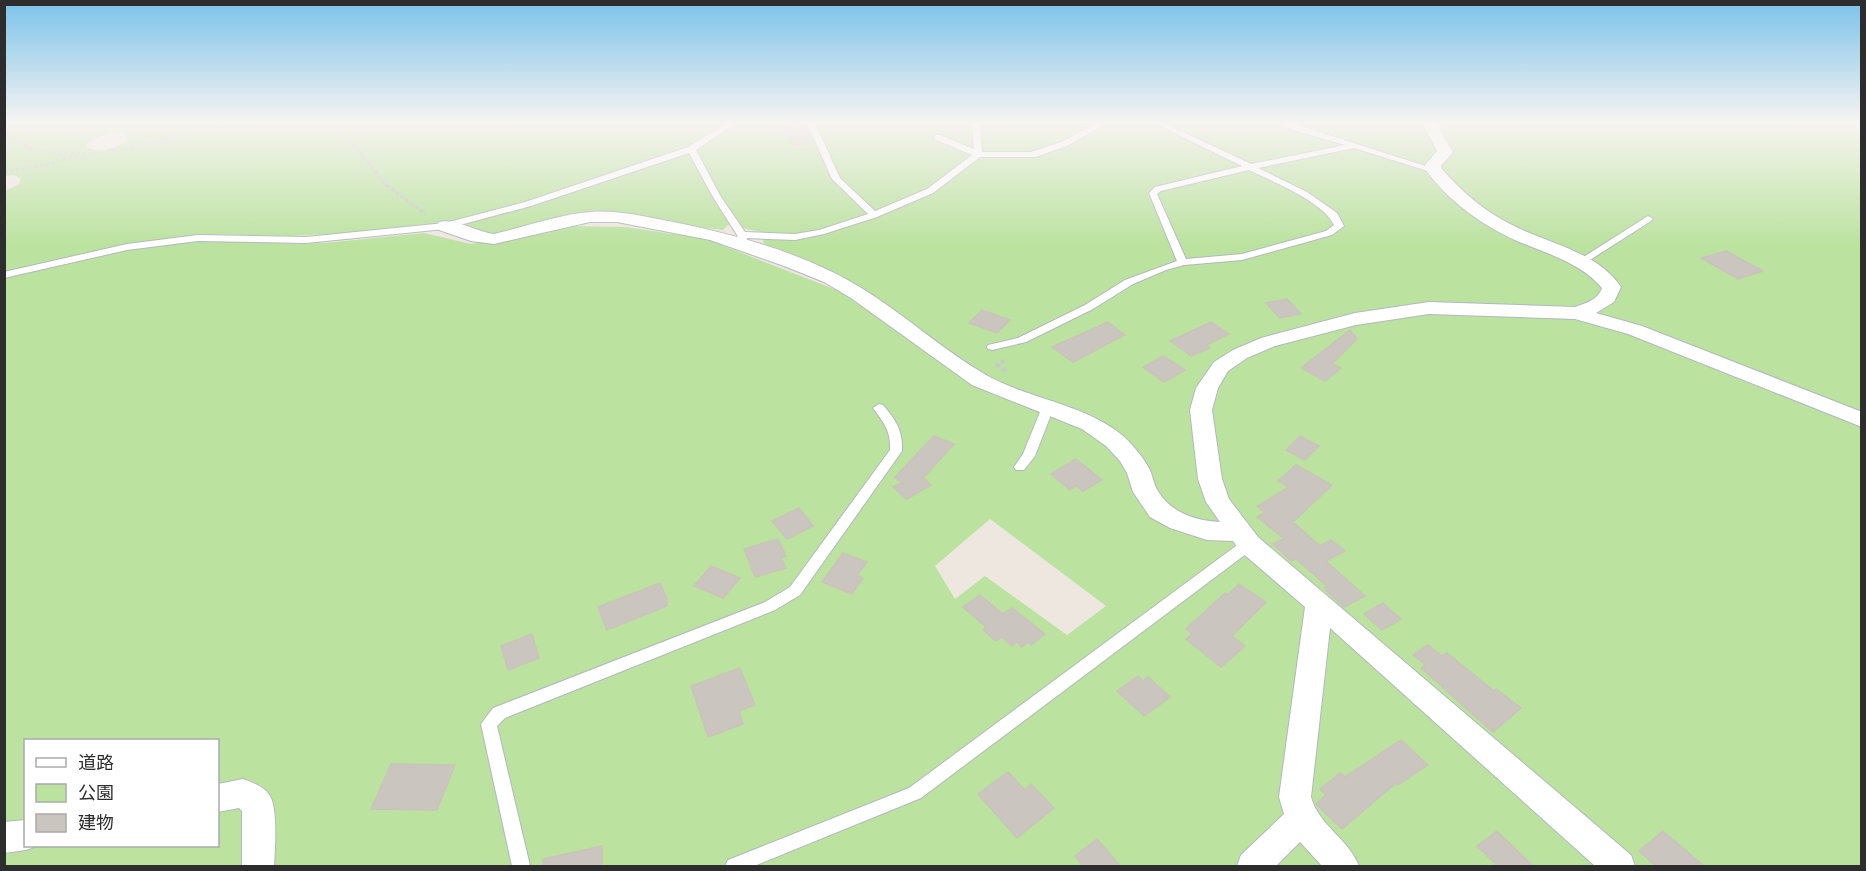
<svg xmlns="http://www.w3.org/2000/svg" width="1866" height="871" font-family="'PT Sans Narrow','Noto Sans JP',sans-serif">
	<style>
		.green { fill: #bbe29f; fill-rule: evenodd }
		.building { fill: #cac5be; stroke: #cac3ba; stroke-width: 1.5 }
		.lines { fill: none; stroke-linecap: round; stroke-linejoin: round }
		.lane-casing { stroke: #b3b7c0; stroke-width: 2 }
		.street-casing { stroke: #b3b7c0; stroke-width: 2 }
		.path-far1 { stroke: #c8c8c8; stroke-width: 3; stroke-dasharray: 4 2; stroke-linecap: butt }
		.path { stroke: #c8c8c8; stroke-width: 4; stroke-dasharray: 4.5 3; stroke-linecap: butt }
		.lane { fill: #fff; fill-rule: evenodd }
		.street { fill: #fff; fill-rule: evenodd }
	</style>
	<rect width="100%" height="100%" fill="#eee7e0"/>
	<path class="green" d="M5,123H1861V866H5L4,191L18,185L21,179L14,175L5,176ZM115,133L126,134L128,139C118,149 100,153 87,148V143L101,136ZM613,211L673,224L723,230L728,225L761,232L764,244L854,283L834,289L706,239L626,227L570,226L471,244L424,233L325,243L293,244L228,240L212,234L288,236L348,233L450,222L494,236L592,212ZM990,519L1106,606L1067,635L985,576L955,599L935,566ZM26,740H218V846H26Z"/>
	<path class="building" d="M802,123L812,142L794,146L781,126Z
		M1726,251L1763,271L1738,279L1701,258Z
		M1287,299L1301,314L1280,318L1266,303Z
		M982,310L1010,320L997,333L969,323Z
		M1108,322L1125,335L1073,362L1052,347Z
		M1211,322L1229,334L1206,345L1210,348L1191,356L1170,341Z
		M1350,330L1357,339L1332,364L1341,368L1325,381L1301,368Z
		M1163,356L1185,370L1164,382L1143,367Z
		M934,436L954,444L923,478L931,485L907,499L893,487L902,483L895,477Z
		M1300,436L1319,446L1305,460L1286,450Z
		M1076,459L1102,480L1083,491L1076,486L1070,490L1051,474Z
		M1296,465L1332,485L1293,522L1320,546L1331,540L1345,551L1326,561L1365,596L1344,607L1324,588L1327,586L1296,559L1291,561L1273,544L1284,539L1257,517L1265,513L1257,506L1289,487L1278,481Z
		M799,508L813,526L787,539L772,521Z
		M778,539L786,556L781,558L786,568L755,577L744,549Z
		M843,553L867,562L857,575L863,578L852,594L822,582Z
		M711,566L740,578L723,598L694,586Z
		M660,583L667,599V606L607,630L598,607Z
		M1239,584L1266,602L1232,636L1245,646L1221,667L1186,639L1192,634L1186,629L1225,593L1228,595Z
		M980,595L1003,614L1012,608L1045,634L1031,645L1028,642L1022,647L1017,642L1012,646L1002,637L996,641L983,630L986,627L963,607Z
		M1383,603L1401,619L1382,630L1364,614Z
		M532,634L539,658L508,670L501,646Z
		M1428,645L1442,656L1447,653L1494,691L1496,689L1521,708L1493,732L1421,668L1426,665L1413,655Z
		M740,668L755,705L739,711L743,724L708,737L691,686Z
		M1138,676L1143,681L1148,677L1170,697L1144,716L1117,691Z
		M1401,740L1428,765L1398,785L1396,783L1342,829L1316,804L1326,795L1320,789L1340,773L1345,777Z
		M391,764L455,765L437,810L371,809Z
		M1008,772L1025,790L1031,784L1054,808L1017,838L978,794Z
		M1497,831L1534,867H1499L1477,846Z
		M1663,831L1705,867H1657L1639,851Z
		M1097,839L1121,867H1084L1075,856Z
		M602,846V867H543V859Z"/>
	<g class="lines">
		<g class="lane-casing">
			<path id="lane" d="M727,123H736L696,150L721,197L745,232L795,234L819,230L868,214L832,179L807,123H815L840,178L875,211L927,189L972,155L934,139V135H940L974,149L972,123H980L982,152H1031L1061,142L1097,123H1107L1067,146L1035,157H980L933,193L877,217L824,234L795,240L747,238L746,244H740L737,235L713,197L689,153L531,206L445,229L306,243L198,241L127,250L4,278V272L127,244L198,235L306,237L445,223L525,202L688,147Z
				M1154,123H1164L1251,164L1345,145L1290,129L1282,123H1291L1438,170L1431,172L1354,148L1258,168L1307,192L1337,213L1344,226L1332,235L1242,260L1184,265L1166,270L1133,284L1093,309L1026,342L992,350L988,349L987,347L988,345L1018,338L1085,305L1125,280L1177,261L1149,193L1155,187L1242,166ZM1249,170C1273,182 1323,201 1334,225L1326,231L1242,254L1186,259L1157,194L1161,191Z
				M1422,123H1453L1431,128Z
				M1648,216L1653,219L1651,221L1582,265L1579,266L1574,263Z
				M1048,403L1054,407L1035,456L1024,470H1016L1014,467L1023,454L1042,407Z
				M879,404L883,405C896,420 903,431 902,451L800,595L775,610L505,718L497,726L530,866H512L481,724L493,708L765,602L790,587L890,450C891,431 884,423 873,408Z
				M1249,539L1254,540L1256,544L1254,548L921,798L754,866H725L728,860L909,788L1244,540Z"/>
		</g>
		<g class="street-casing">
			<path id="street" d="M1426,123H1436L1453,152L1441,166L1442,169C1461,191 1484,211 1510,224C1546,243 1597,251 1621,287L1614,302L1596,313L1642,326L1862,412V427L1628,334L1575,319L1429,314L1356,325L1275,346L1247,358L1228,371L1218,388L1212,410L1222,479L1229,499L1258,537L1631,855L1635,866H1595L1330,628L1311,797C1319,826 1348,838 1359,866H1322L1300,842L1276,866H1237L1241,855L1284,814L1279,797L1305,607L1240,551L1233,541L1207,540L1170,528L1150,517L1133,492L1127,473L1120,461L1106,446L1082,429L972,385L851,298L824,282L784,266L710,240L617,222H590L494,244L471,241L439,230L436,226L439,222C455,218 477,232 494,234C525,227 560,214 591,212C614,210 636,215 658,219C727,232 804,252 863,289C905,315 943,350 986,375C1028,399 1082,403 1122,435C1133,445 1143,457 1150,470C1153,477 1154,485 1158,491C1170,512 1196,521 1220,522L1206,502L1198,479L1190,410L1196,388L1214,362L1233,350L1261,338L1355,313L1429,302L1575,307C1586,303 1598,300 1602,288C1581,263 1546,253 1517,241C1482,225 1448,201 1426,170L1425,165L1437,151L1424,126Z
				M243,779C252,782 265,787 270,796C278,810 275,850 274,866H242V811L239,808L218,812V784Z
				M26,820V846H37L26,850L4,853V822Z"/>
		</g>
		<path class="path-far1" d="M330,123L346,134L384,183L425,214
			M4,131C49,180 174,137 228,123
			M4,172L49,164L80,155"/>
		<path class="path" d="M1006,371L997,365L1007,359"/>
		<use href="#lane" class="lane"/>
		<use href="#street" class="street"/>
	</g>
	<linearGradient id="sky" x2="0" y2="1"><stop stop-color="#7bc2ea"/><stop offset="0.5" stop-color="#f7f4f1"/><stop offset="1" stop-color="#f7f4f1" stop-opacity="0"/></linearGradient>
	<rect width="1866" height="245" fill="url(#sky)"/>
	<rect width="1866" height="871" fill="none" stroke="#2d2d2d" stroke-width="12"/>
	<rect x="24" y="739" width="195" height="108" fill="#ffffff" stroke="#ababab" stroke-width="1.5"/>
	<rect x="36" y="758" width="30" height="9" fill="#ffffff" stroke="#ababab" stroke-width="1.5"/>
	<text x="78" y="769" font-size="18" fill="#2d2d2d">道路</text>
	<rect x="36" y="784" width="30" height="18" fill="#bbe29f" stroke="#ababab" stroke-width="1.5"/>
	<text x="78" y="799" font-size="18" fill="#2d2d2d">公園</text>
	<rect x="36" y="814" width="30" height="18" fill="#cac5be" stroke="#ababab" stroke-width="1.5"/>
	<text x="78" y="829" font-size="18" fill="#2d2d2d">建物</text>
</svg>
